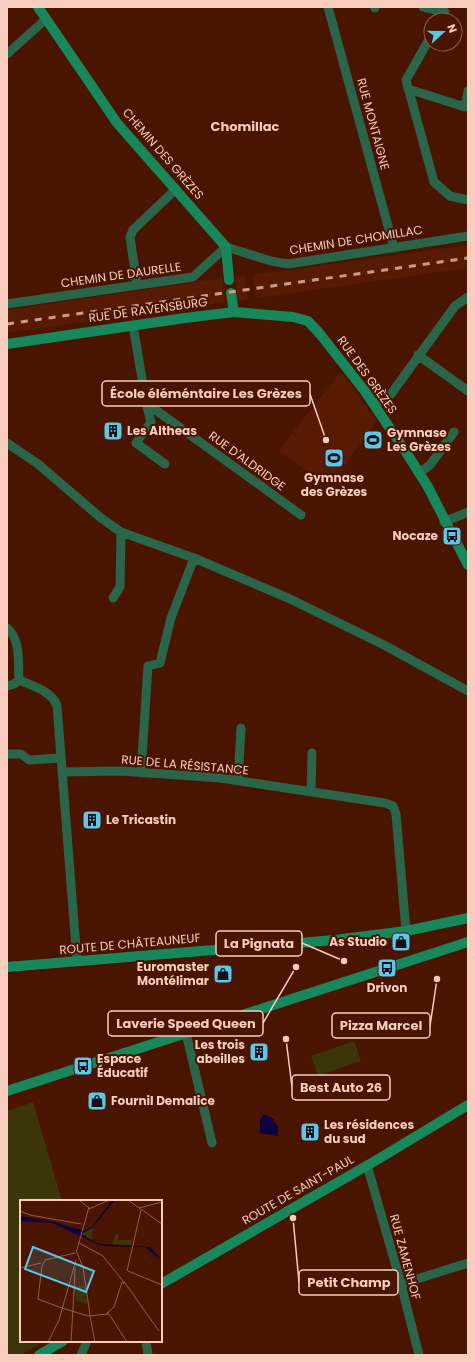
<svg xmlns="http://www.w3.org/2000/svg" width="475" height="1362" font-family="Poppins,sans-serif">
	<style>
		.built { fill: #561b02 }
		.green { fill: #3c3509 }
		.water { fill: #0f0040 }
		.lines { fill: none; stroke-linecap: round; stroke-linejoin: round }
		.street { stroke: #2a654a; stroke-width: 9 }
		.secondary { stroke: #19875c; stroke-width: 10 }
		.rail { stroke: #ca9c8c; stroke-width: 3; stroke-dasharray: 7 7; stroke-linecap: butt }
		.labels { text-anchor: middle; stroke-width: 4; stroke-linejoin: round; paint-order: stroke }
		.street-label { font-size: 12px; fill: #f8cdbe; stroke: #491400 }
		.poi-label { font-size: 12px; font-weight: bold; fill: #f8cdbe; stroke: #491400; text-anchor: start }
		.neighbourhood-label { font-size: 13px; font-weight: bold; fill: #f8cdbe; stroke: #491400 }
		.inset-road { fill: none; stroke: #8f5e4c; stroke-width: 1 }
		.view { fill: #5cc7e8; fill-opacity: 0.15; stroke: #5cc7e8; stroke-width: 2 }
		.inset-edge { fill: none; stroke: #f8cdbe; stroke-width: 2 }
		.leader { fill: none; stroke: #f8cdbe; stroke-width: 1.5 }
		.callout-dot { fill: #f8cdbe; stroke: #491400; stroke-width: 1.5 }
		.callout { fill: #491400; stroke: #f8cdbe; stroke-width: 1.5 }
		.callout-label { font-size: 13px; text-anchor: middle; font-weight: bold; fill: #f8cdbe }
	</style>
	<rect width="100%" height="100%" fill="#491400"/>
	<path class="built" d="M468,245V268L256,298L253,275Z
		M245,276L248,299L238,301L235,277Z
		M222,278L225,302L7,333V310Z
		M339,374L344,375L376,420L372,428L337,477L328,486L278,451Z"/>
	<path class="green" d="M354,1041L361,1061L318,1076L311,1056Z
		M33,1102L62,1201H21V1341H45L21,1355H7V1111Z"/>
	<path class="water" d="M264,1114L274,1119V1122L278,1126V1136L260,1133V1120Z"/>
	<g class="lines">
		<path class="street" d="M328,7L394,248
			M423,7L445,12
			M375,8V7
			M431,36L406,80L434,182L450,196L468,200
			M7,54L46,19
			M408,89L465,107L468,91
			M137,284L130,237L133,230L176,189
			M7,304L193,277L226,247L271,261L288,264L468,236
			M133,325L146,403L301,515
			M418,355L468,391
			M146,403L151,422L136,443L165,464
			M374,405L391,394L455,306L468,297
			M7,443L38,464L101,518L121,532L194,558L288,598L384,645L468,691
			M419,473L430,465L454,432
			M444,522L468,512
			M113,598L120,587L121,532
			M7,628C21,639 18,663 19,680L14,684L7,686
			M19,680C33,686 52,691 57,706L77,961
			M7,754H21L29,760L61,758
			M62,772L121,771L220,778L385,803L393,806L396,814L406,931
			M141,773L148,666L160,663L171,618L194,558
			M238,781L241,728
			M311,792L312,753
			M186,1033L212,1143
			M367,1165L401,1284L419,1355
			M401,1284L468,1263
			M146,1341L148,1355
			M81,1355L87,1341"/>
		<path class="secondary" d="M38,7L117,123L226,247L229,280
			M231,293L234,312
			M7,344L185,318L234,312L293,317L308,321L320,334L364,390L406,452L428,487L468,565
			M7,967L335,940L406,931L468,918
			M7,1091L468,942
			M161,1284L375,1161L468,1105
			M39,1355L63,1341"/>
		<path class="rail" d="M7,324L468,258"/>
	</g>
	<defs>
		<g id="building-square" transform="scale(1)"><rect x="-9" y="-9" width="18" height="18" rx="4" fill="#5cc7e8" stroke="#491400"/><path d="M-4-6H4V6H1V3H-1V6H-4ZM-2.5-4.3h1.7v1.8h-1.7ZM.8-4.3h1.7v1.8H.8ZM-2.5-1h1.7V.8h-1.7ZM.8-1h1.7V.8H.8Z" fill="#111"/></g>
		<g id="stadium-square" transform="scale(1)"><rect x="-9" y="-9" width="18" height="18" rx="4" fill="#5cc7e8" stroke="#491400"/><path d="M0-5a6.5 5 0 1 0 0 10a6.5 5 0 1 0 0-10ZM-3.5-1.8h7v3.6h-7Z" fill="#111"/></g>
		<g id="bus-square" transform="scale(1)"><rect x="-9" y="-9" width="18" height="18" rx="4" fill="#5cc7e8" stroke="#491400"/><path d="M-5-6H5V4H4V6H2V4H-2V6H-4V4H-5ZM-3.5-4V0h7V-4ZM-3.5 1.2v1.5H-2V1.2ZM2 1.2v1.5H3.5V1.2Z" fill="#111"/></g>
		<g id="shop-square" transform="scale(1)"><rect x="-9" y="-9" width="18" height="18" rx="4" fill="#5cc7e8" stroke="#491400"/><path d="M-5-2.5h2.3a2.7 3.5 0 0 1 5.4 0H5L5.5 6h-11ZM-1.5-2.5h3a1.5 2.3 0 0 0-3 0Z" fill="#111"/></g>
	</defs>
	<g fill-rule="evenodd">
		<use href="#building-square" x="113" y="431"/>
		<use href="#stadium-square" x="373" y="440"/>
		<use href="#stadium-square" x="334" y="458"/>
		<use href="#bus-square" x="452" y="536"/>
		<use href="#building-square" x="92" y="820"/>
		<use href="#shop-square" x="401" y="942"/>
		<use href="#bus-square" x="387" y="968"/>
		<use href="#shop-square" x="223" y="974"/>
		<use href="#building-square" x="259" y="1052"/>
		<use href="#bus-square" x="83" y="1066"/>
		<use href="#shop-square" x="97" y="1101"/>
		<use href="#building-square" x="310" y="1132"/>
	</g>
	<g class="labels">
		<g class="street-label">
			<text transform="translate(373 124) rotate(75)" y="4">RUE MONTAIGNE</text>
			<text transform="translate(163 154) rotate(49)" y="4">CHEMIN DES GRÈZES</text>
			<text transform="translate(356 240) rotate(-9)" y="4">CHEMIN DE CHOMILLAC</text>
			<text transform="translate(121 275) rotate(-8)" y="4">CHEMIN DE DAURELLE</text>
			<text transform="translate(148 310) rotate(-8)" y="4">RUE DE RAVENSBURG</text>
			<text transform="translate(367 375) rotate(54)" y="4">RUE DES GRÈZES</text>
			<text transform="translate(247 461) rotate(36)" y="4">RUE D'ALDRIDGE</text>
			<text transform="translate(185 765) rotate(5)" y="4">RUE DE LA RÉSISTANCE</text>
			<text transform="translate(130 944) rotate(-5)" y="4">ROUTE DE CHÂTEAUNEUF</text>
			<text transform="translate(298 1190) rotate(-30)" y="4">ROUTE DE SAINT-PAUL</text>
			<text transform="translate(405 1257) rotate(75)" y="4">RUE ZAMENHOF</text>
		</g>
		<g class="poi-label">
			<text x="127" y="435">Les Altheas</text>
			<text x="387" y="437">Gymnase<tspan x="387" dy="14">Les Grèzes</tspan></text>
			<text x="334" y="482" text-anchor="middle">Gymnase<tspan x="334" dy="14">des Grèzes</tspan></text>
			<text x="438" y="540" text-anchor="end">Nocaze</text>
			<text x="106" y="824">Le Tricastin</text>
			<text x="387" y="946" text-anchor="end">As Studio</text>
			<text x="209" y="971" text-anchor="end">Euromaster<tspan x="209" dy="14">Montélimar</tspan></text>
			<text x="387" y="992" text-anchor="middle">Drivon</text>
			<text x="245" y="1049" text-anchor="end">Les trois<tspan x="245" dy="14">abeilles</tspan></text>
			<text x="97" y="1063">Espace<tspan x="97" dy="14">Éducatif</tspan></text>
			<text x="111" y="1105">Fournil Demalice</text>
			<text x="324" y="1129">Les résidences<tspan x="324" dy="14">du sud</tspan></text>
		</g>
		<g class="neighbourhood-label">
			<text x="245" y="131">Chomillac</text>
		</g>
	</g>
	<g transform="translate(20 1200)">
		<rect width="142" height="142" fill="#491400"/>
		<path d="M73,28L71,41L62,34V33ZM96,34H98V40H112L111,45L92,44ZM55,86L66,87L67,95L64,98L67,99V104L56,101Z" fill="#3c3509"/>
		<path d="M92,0H95L72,28L61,34L79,44L130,47L142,61L125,47L82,46L32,23L0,21V16L34,22L64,31L72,27Z" fill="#0f0040"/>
		<path class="inset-road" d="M59,0L69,8M108,0L142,24M119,8L142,2M69,9L89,0M0,11L10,15L61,24M59,43L83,56L103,81M56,53L69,7M57,53L63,67L70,115M0,68L21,63M107,71L121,10M108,71L142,85M105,83L139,131M54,92L55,68M42,108L18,99L22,66L25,60L55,53M42,108L68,116L88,114V112L87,114M88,112L94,107L102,82H105L103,84M89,114L107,142M70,116L75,142M28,142L39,120L56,60M51,142L54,91"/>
		<path class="view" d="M13,47L74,71L66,92L5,69Z"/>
		<rect width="142" height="142" class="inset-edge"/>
	</g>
	<path class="leader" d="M326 440L310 394M344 961L302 943M296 967L263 1023M437 979L430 1026M286 1039L292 1087M293 1218L299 1282"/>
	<g class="callout-dot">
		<circle cx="326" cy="440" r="4"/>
		<circle cx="344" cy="961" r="4"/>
		<circle cx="296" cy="967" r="4"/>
		<circle cx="437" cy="979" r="4"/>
		<circle cx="286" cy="1039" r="4"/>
		<circle cx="293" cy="1218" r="4"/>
	</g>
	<g class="callout">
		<rect x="102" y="381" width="208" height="25" rx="4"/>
		<rect x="216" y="931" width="86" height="25" rx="4"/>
		<rect x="108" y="1011" width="155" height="25" rx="4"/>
		<rect x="332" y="1013" width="98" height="25" rx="4"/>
		<rect x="292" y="1075" width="98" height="25" rx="4"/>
		<rect x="299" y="1270" width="99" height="25" rx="4"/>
	</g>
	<g class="callout-label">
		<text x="206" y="398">École éléméntaire Les Grèzes</text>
		<text x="259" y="948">La Pignata</text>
		<text x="186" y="1028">Laverie Speed Queen</text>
		<text x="381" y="1030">Pizza Marcel</text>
		<text x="341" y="1092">Best Auto 26</text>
		<text x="349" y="1287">Petit Champ</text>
	</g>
	<rect width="475" height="1362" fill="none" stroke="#f8cdbe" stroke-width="16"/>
	<g transform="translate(443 32) rotate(69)"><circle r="19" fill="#491400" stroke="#8f5e4c"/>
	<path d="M0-3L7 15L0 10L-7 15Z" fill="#5cc7e8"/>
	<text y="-6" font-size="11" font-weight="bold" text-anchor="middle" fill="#f8cdbe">N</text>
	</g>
</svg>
